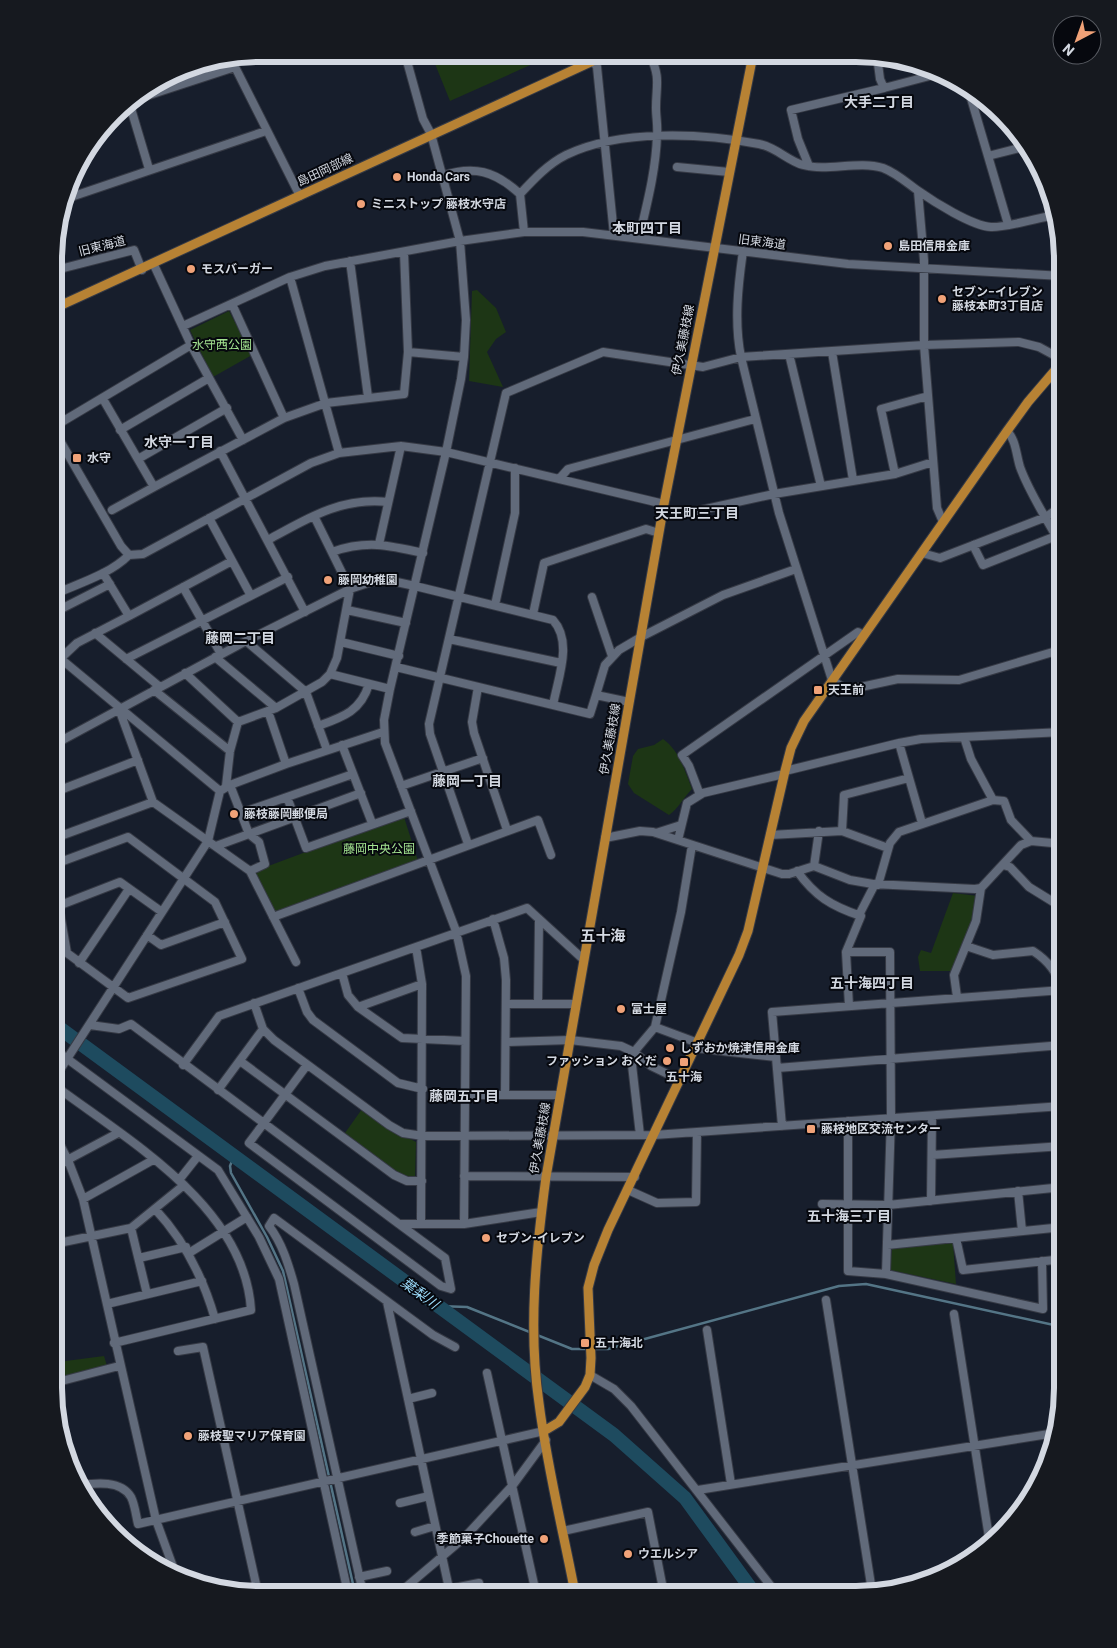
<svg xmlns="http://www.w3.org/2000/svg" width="1117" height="1648" font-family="Roboto,'Noto Sans JP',sans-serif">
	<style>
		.green { fill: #1d3615 }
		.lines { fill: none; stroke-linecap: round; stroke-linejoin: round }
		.stream { stroke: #547586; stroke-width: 2.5 }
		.river { stroke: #1e4b5f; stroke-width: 14 }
		.minor-casing { stroke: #363a45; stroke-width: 10 }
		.major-casing { stroke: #363a45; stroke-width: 11 }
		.minor { stroke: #616a7a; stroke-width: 8 }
		.major { stroke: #b78234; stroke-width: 9 }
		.poi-dot { fill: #f0a278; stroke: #06080e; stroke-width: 2 }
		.labels { text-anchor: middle; stroke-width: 4; stroke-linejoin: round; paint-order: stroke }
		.street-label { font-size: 12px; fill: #d3d8e1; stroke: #06080e }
		.poi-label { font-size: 12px; font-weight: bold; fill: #d3d8e1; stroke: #06080e; text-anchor: start }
		.park-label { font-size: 12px; fill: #a4e491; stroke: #06080e }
		.neighbourhood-label { font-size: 14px; font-weight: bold; fill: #d3d8e1; stroke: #06080e }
		.water-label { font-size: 14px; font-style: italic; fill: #9dddfc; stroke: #06080e }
		.quarter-label { font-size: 15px; font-weight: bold; fill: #d3d8e1; stroke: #06080e }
		.rim { fill: none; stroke: #d3d8e1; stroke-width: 6 }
	</style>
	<rect width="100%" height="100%" fill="#171e2c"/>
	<path class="green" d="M431,54L545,55L546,58L450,101Z
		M477,290L496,308L506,332L496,339L487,352L503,387L469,381L472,291Z
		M229,311L252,355L213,377L190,330Z
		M663,739C679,750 685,771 692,789C683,798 679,808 669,815L634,793L628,784L633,756L638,749L654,745Z
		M402,816L404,817L418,861L277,912L272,909L254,875L255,871Z
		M953,893L978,896L969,929L951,971H920L918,957L921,950L931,953Z
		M362,1109L389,1128L416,1142L415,1179L395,1171L345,1133Z
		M953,1243L956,1284L890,1270L892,1247Z
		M54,1351L58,1362L104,1356L108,1369L54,1378Z"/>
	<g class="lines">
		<path class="stream" d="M234,1156L230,1166L231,1173L267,1237L283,1271L355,1593
			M438,1306L467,1307L572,1349H608L839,1286L866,1284L1063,1327"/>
		<path class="river" d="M54,1024L614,1435L685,1498L755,1594"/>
		<g class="minor-casing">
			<path id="minor" d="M405,54L423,119L431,134L460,241L466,320L464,357L461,379L446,452L390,689L384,720L385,743L456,931L466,976L464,1224
				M877,56L880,79L884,88L941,73
				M231,59L300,196
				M593,61L597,67L614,235
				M968,88L1008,224
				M131,101L235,67
				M129,102L149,169
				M988,156L1027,146
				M809,166L798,139L791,110L884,88
				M677,167L729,172
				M442,176C474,165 495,171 520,194L524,232
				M918,191L924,260V345L937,508L943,522
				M520,194C534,179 548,164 566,155C620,129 702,133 759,144C776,147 788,161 803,165C828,172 858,160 883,168C896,173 906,182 917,190C934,202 972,226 991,227C1003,228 1040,218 1054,215
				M68,198L266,131
				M639,238C647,204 656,170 657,135C658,126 656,117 656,108C656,84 661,79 650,55
				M743,251C738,286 734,322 741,357L779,513L832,680L847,690L898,679L959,680L1063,649
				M404,252L408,352
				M350,261L368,397
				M56,262L58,261L56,242
				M154,265L191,345L243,440
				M56,270L134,250L142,270
				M290,277L339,453
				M232,304L284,418
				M183,326L290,277L325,266L460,241L524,232H583L848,264L1063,276
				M832,352L853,480
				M789,354L821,486
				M103,399L154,487L284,418L326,403L404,394L408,352L464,357
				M55,426L191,345
				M120,430L209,378
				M1007,431C1016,440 1016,454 1020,467C1030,495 1049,522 1063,549
				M55,432L121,546L129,555L143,554L311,463L339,453L401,446L446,452L664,504
				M220,451L305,612
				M138,459L227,408
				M895,474L881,409L928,396
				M559,479L568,469L755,419
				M112,510L154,487
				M678,515L774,494L895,474L933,462
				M209,518L250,594
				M268,540C308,518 341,497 388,502
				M379,544L401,446
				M973,545L983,565L1056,536
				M332,552C366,540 388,545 423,553
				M922,553L940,558L1046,517L1063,505
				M183,587L221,654
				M55,594C80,583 110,574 129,555
				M592,597L612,656
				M495,605L515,513V468
				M347,610L406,623
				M55,612L110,584
				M533,614L544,563L646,529L659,533
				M129,616L232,561
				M95,633L160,687
				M449,639L561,663
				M246,641L306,692L327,750
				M341,642L399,656
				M55,654L220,791L230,785L286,764L383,732
				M215,657L276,708
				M60,659L77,643L129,616L103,573
				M126,659L288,577
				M396,667L590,714L596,695L629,702
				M185,673L238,722L276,708L322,682L330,674L337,658L350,589L314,516
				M330,674L390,689
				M478,687L472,722L474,733L507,830
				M154,690L230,751
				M596,695L605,665L619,650L641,637L723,595L796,569
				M119,709L153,802L250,871L296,962
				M268,711L286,764
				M318,726C343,717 361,711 369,684
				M964,737L971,759L993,800
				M899,743L922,823
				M55,744L246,641L350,589L371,582L392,581L415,586L553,620C573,642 558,678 553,705
				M342,745L372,823
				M785,771L899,743L921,739L1063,732
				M230,785L249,834L361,793
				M226,786L230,751L238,722
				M401,786L483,758
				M55,792L138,760
				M700,795L689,766L682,755L858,632L864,635
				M287,797L306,848L411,811
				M241,813L353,774
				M842,831L844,795L909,778
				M656,833L681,825
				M770,835L842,831L888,848
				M55,838L153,802
				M605,838L640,831L653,832L782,874H789L814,866L850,880L873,884L975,889L981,888L1021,845L1031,841L1063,844
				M678,840L687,803L703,793L784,774
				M468,844L430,734L429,724L506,393L603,352L703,367L741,357L924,345L1019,342L1039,347L1063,360
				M216,846L249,834L259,842L265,864L250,871
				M1003,865L1010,867L1029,887L1063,908
				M814,866L819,831
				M797,871C815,896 831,906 861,916L846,952L849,1006
				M55,885L67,953L128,998L242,959L215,902L128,837L55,864
				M878,885L890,843L899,832L993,800L1004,801L1011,820L1031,841
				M58,906L120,882L162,912
				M859,915L875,884
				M273,917L538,820L551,855
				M493,919L504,958L506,980L505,1095
				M147,935L161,945L225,922
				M966,946L993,955L1033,951C1047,960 1058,973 1061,989
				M416,947L422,984L421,1223
				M846,952H890L891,1117L886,1274
				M79,963L129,889
				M342,973L348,995L358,1007L402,1038L465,1041
				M298,988L307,1012L313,1020L398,1083L423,1089
				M957,997L954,975L976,921L981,888
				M254,1003L263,1029L274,1040L389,1125L403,1133L423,1136L654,1135L1063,1106
				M506,1004H576
				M538,1004L539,919
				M358,1007L422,984
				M90,1025L119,1029L131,1024L399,1224H464L541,1212
				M655,1027L681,912L692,845
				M506,1042L570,1040L621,1046L634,1052L651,1066L680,1080
				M695,1048L776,1057
				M54,1049L218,1170L259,1237L279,1279L348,1593
				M240,1061L394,1175L407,1181H422
				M183,1065L219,1016L527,908L584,960
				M307,1065L249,1143L441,1286L451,1289L445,1258L399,1224
				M777,1068L1063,1045
				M54,1079L208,841L220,791
				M54,1085C129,1141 245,1207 251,1310L114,1343
				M218,1090L263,1029
				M464,1095H560
				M848,1121V1271L886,1274L1043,1309L1042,1261
				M782,1126L772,1012L1063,990
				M54,1133L68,1160L83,1199L156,1520L176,1575
				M640,1135L632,1065L634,1052L655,1027L698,1043
				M932,1155L1063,1146
				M54,1167L118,1133
				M464,1176L635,1177
				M179,1180L198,1156
				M628,1190L657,1203L696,1202L697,1132
				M1018,1191L1022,1231
				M83,1199L153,1160
				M931,1201L932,1116
				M822,1204L888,1205L1063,1187
				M155,1209C185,1241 203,1277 215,1319
				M131,1228L147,1294
				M956,1238L963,1270L1063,1259
				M54,1244L131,1228L184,1185
				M887,1245L1063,1227
				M189,1253L247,1217
				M139,1258L186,1247
				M826,1300L872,1591
				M387,1302L450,1593
				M107,1304L202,1281
				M954,1314L990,1544
				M707,1330L731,1484
				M178,1351L203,1347L258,1593
				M487,1373L536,1593
				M590,1375L614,1389L631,1406L777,1594
				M54,1383L119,1366
				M408,1399L432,1393
				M80,1485C96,1483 121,1480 131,1497C135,1505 136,1516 138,1524L544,1431
				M698,1490L1055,1433
				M400,1503L429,1496
				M563,1531L648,1512L664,1594
				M415,1532L435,1526
				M359,1577L387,1571
				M449,1589L479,1583
				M363,1593L294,1284C288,1263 282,1243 269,1226L274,1218L433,1335L455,1347
				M399,1593L464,1538L513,1485L546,1440"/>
		</g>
		<g class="major-casing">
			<path id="major" d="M55,308L606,55
				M544,1431L559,1422L585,1387L590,1375L591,1358L588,1288L594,1265L608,1230L739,955L748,931L785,771L791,748L804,721L1007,431L1028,402L1063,361
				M575,1593C563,1530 547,1467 539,1403C528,1328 536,1252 546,1177L664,504L753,55"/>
		</g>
		<use href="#minor" class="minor"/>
		<use href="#major" class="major"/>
	</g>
	<g class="poi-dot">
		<circle cx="397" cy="177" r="5"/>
		<circle cx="361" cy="204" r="5"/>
		<circle cx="888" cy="246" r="5"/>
		<circle cx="191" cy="269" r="5"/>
		<circle cx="942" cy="299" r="5"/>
		<rect x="72" y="453" width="10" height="10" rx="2.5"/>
		<circle cx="328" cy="580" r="5"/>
		<rect x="813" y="685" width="10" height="10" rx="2.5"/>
		<circle cx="234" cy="814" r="5"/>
		<circle cx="621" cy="1009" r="5"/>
		<circle cx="670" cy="1048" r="5"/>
		<circle cx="667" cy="1061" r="5"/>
		<rect x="679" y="1057" width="10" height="10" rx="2.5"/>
		<rect x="806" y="1124" width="10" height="10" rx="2.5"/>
		<circle cx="486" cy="1238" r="5"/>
		<rect x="580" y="1338" width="10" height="10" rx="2.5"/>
		<circle cx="188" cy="1436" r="5"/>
		<circle cx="544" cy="1539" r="5"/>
		<circle cx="628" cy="1554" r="5"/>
	</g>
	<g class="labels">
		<g class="street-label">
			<text transform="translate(325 170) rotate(-25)" y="4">島田岡部線</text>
			<text transform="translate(762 242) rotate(7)" y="4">旧東海道</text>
			<text transform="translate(102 246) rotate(-14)" y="4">旧東海道</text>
			<text transform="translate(683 340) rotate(-79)" y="4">伊久美藤枝線</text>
			<text transform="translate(610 739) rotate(-80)" y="4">伊久美藤枝線</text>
			<text transform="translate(540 1138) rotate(-80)" y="4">伊久美藤枝線</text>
		</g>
		<g class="poi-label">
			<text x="407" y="181">Honda Cars</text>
			<text x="371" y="208">ミニストップ 藤枝水守店</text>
			<text x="898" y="250">島田信用金庫</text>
			<text x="201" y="273">モスバーガー</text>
			<text x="952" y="296">セブン−イレブン<tspan x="952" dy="14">藤枝本町3丁目店</tspan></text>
			<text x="87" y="462">水守</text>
			<text x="338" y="584">藤岡幼稚園</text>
			<text x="828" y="694">天王前</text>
			<text x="244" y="818">藤枝藤岡郵便局</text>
			<text x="631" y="1013">富士屋</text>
			<text x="680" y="1052">しずおか焼津信用金庫</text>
			<text x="657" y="1065" text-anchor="end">ファッション おくだ</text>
			<text x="684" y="1081" text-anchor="middle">五十海</text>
			<text x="821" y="1133">藤枝地区交流センター</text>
			<text x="496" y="1242">セブン-イレブン</text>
			<text x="595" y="1347">五十海北</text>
			<text x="198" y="1440">藤枝聖マリア保育園</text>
			<text x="534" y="1543" text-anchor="end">季節菓子Chouette</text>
			<text x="638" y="1558">ウエルシア</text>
		</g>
		<g class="park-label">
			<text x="222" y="349">水守西公園</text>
			<text x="379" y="853">藤岡中央公園</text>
		</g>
		<g class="neighbourhood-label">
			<text x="879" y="107">大手二丁目</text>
			<text x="647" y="233">本町四丁目</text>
			<text x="179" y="447">水守一丁目</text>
			<text x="697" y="518">天王町三丁目</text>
			<text x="240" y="643">藤岡二丁目</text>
			<text x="467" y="786">藤岡一丁目</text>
			<text x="872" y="988">五十海四丁目</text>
			<text x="464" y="1101">藤岡五丁目</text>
			<text x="849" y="1221">五十海三丁目</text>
		</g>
		<g class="water-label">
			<text transform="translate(420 1293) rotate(36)" y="5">葉梨川</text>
		</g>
		<g class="quarter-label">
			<text x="603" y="941">五十海</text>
		</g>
	</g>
	<path d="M0 0H1117V1648H0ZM260 62H856A198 198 0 0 1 1054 260V1388A198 198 0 0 1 856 1586H260A198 198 0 0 1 62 1388V260A198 198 0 0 1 260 62Z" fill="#16191f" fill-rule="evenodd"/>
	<path class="rim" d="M260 62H856A198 198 0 0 1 1054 260V1388A198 198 0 0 1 856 1586H260A198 198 0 0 1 62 1388V260A198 198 0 0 1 260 62Z"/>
	<g transform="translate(1077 40) rotate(221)"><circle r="24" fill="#06080e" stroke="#585b62"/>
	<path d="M0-4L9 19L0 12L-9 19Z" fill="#f0a278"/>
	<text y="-8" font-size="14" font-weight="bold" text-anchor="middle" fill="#d3d8e1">N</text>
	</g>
</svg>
